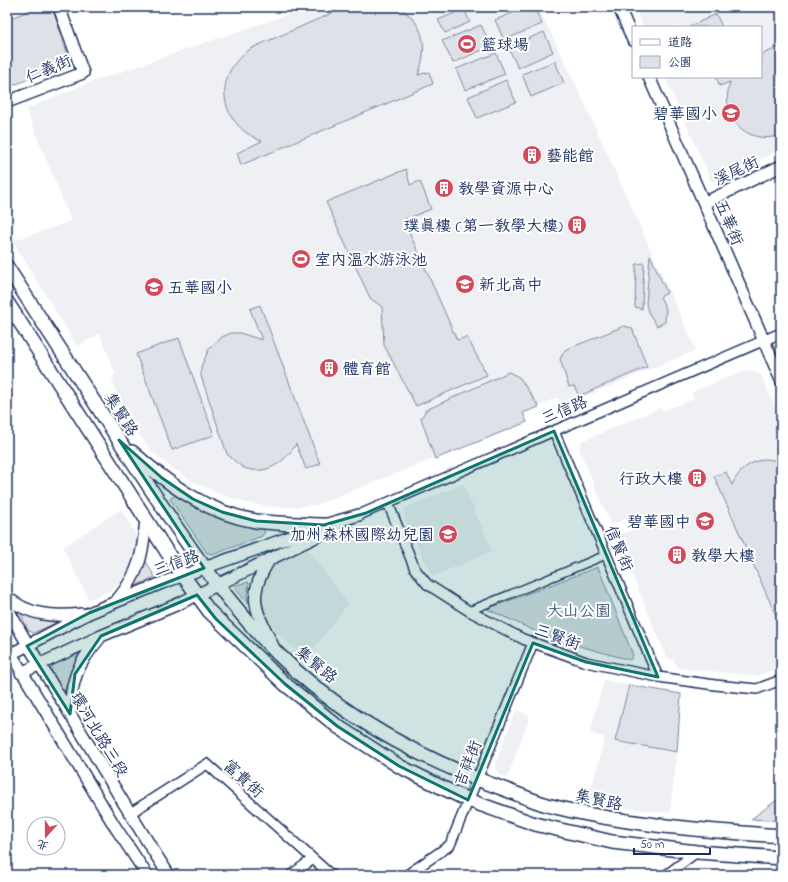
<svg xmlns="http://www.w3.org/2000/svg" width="788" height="882" font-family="'Indie Flower','LXGW WenKai TC',sans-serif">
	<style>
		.built { fill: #eff0f4 }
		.green { fill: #dee1e7; stroke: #7c88a2 }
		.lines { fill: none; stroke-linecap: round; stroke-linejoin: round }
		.pedestrian-casing { stroke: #1b2f5e; stroke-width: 10 }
		.minor-casing { stroke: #1b2f5e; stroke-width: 12 }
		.tertiary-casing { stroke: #1b2f5e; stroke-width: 14 }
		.secondary-casing { stroke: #1b2f5e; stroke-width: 16 }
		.pedestrian { stroke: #fff; stroke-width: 7 }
		.minor { stroke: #fff; stroke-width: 9 }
		.tertiary { stroke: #fff; stroke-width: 11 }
		.secondary { stroke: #fff; stroke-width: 13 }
		.marked { fill: #0f766e; fill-opacity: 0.2; stroke: #0f766e; stroke-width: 3; stroke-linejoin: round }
		.labels { text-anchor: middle; stroke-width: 4; stroke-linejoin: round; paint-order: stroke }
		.poi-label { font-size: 16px; fill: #1b2f5e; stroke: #fff; text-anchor: start }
		.street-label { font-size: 16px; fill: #1b2f5e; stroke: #fff }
		.park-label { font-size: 16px; fill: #4c5c80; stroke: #fff }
	</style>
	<rect width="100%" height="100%" fill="#fff"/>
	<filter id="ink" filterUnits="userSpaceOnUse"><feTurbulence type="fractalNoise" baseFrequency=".025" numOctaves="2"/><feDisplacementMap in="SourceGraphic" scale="8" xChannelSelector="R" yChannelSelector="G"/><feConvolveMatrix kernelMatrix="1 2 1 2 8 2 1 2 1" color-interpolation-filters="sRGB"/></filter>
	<g filter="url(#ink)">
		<path class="built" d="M309,7H538L577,87L696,350L562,406L558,397L523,413L527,422L316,505L295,507H270L247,503L217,493L195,482L173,469L153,453L123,414L112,378L115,373L100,334L77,346L13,241L71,221L26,109L86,84Z
			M635,7H781V150L712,182L665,77H761V27H643Z
			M747,370L761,375L781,421V666L758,676L678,668L674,661L667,658L616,536L632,530L627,518L611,525L579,449L582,441L660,408L662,411L694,399L692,392Z
			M463,484L492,551L432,577L404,517L405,508Z
			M121,509L138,538V552L126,580L113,589L89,600L63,547Z
			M308,550L348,604L306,659L277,632L267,620L261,610V595L264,582L273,567L280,562Z
			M604,680L629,685L615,741L677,752L670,813L633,809L588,801L605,738L590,733Z
			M516,710L530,716L507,778L499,774L495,764Z"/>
		<path class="green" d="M37,7H52L70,62L7,88V20Z
			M346,7C362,7 380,5 396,7C400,8 405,12 409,15C427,32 426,54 418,75L429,72L433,84L241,165L237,153L262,141C217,124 211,71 254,47Z
			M527,7H534L542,24L504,40L495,20Z
			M464,9L470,22L445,33L438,20Z
			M716,14L722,27H689Z
			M481,25L491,46L453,63L442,41Z
			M544,32L553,52L518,68L508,47Z
			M781,46V135C745,147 719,115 730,82L720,86L716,77H761V55Z
			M496,53L505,74L465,90L456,69Z
			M555,61L564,83L531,97L522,74Z
			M506,80L516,102L477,118L468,97Z
			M406,169L410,185L420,181L431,209L404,220L457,340L467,337L487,375L416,406L384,345L382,307L370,298L326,202Z
			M650,255L667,293L660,297L666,309L665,322L657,326L648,312L646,303Z
			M644,263L642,309L635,307L636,264Z
			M260,305L320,464L306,469L296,444C285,462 267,476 244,468C238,465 232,458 227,454L201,376V367L209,349L222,337L231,333H240L262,340L250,309Z
			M624,326L632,328L647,367L579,396L574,386L569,387L560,359L565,350Z
			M179,338L214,435L172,450L136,354Z
			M509,372L520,378L539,407L523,413L527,422L435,459L421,418L426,410Z
			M765,459L781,461V594H777L781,601V627L714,476L726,472L732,485C739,470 749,462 765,459Z
			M175,495C192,507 214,519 234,523C243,525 253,525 262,526L265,532L262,536L215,554L207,553L170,499Z
			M143,556L155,577L133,587Z
			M598,567L633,655L630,660L550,638L487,609Z
			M249,582L247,595L248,604L234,587L236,585Z
			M20,612L56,623L33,633L28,630Z
			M78,654L64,692L51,670L53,663Z
			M629,685L681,694L677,752L615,741Z
			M781,797V821L751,819Z"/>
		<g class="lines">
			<g class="pedestrian-casing">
				<path id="pedestrian" d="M469,611L606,555"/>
			</g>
			<g class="minor-casing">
				<path id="minor" d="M554,431L658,677
					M388,503L415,569L427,584L469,611L523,639L586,662L658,677L715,685L757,689L781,680
					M359,515L781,333
					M129,814L207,764L331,875
					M291,875L313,859
					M407,875L450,845L533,643
					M666,875L697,852"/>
			</g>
			<g class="tertiary-casing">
				<path id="tertiary" d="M619,7L633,40
					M649,77L781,380
					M7,102L83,73L59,7
					M704,203L781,166
					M270,559C246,596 255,609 273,646
					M7,597C29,616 54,617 82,614
					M117,600C140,573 143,553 146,518
					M7,607C26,644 49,679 70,714C103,768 134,822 169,875
					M7,647L114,825L147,875
					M11,654L89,613L162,583L324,525L359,515
					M21,673L101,636L176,605L336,527
					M70,714C71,681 77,664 99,639"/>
			</g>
			<g class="secondary-casing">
				<path id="secondary" d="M7,267C49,333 92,399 135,465C178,531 221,597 277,653C340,716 425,761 509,791C522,796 534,801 547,805C624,825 702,830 781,836
					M7,302L174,563L209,611L285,684L337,726L399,766L441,787L468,800L535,824L612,842L697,852L781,858
					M132,452C168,484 207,513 256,521C278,524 301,524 324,525"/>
			</g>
			<use href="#pedestrian" class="pedestrian"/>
			<use href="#minor" class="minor"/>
			<use href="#tertiary" class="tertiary"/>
			<use href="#secondary" class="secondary"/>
		</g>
	</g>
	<path class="marked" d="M554,431L658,677L586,662L533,643L468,800L399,766L337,726L285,684L216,619L197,595L101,636L75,674L70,714L27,646L89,613L204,568L119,440L162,478L193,499L222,512L256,521L324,525L366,513Z"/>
	<defs>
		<g id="stadium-disc" transform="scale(1)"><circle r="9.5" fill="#d1495b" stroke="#fff"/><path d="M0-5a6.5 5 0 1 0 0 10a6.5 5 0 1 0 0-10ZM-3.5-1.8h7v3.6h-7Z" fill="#fff"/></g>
		<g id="school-disc" transform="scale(1)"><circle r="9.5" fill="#d1495b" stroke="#fff"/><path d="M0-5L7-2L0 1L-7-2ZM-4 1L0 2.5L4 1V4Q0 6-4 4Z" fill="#fff"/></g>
		<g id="building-disc" transform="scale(1)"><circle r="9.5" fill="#d1495b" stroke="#fff"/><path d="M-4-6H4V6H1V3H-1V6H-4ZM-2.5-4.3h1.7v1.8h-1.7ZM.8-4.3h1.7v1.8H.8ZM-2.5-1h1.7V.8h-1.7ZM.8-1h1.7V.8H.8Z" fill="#fff"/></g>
	</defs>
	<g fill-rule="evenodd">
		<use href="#stadium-disc" x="467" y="44"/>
		<use href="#school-disc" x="731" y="113"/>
		<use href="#building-disc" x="532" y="155"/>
		<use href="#building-disc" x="444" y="188"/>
		<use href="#building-disc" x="577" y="225"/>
		<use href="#stadium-disc" x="301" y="259"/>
		<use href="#school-disc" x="465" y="284"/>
		<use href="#school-disc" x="154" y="287"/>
		<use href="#building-disc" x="329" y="368"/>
		<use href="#building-disc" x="697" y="478"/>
		<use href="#school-disc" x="705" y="521"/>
		<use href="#school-disc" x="448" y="534"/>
		<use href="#building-disc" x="677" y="555"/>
	</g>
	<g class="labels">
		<g class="poi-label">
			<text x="481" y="50">籃球場</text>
			<text x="717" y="119" text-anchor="end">碧華國小</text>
			<text x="546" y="161">藝能館</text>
			<text x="458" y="194">教學資源中心</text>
			<text x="563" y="231" text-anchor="end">璞真樓 (第一教學大樓)</text>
			<text x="315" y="265">室內溫水游泳池</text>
			<text x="479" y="290">新北高中</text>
			<text x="168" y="293">五華國小</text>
			<text x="343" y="374">體育館</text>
			<text x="683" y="484" text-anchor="end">行政大樓</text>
			<text x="691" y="527" text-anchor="end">碧華國中</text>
			<text x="434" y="540" text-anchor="end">加州森林國際幼兒園</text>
			<text x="691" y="561">教學大樓</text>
		</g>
		<g class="street-label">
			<text transform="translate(48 68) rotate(-23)" y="6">仁義街</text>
			<text transform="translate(736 170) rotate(-25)" y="6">溪尾街</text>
			<text transform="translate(730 222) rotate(67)" y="6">五華街</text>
			<text transform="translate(564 409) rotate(-23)" y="6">三信路</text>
			<text transform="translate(122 414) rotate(57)" y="6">集賢路</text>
			<text transform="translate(620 548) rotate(67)" y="6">信賢街</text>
			<text transform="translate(176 562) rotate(-20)" y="6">三信路</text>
			<text transform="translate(558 636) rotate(20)" y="6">三賢街</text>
			<text transform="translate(317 664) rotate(39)" y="6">集賢路</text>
			<text transform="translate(100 734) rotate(59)" y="6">環河北路三段</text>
			<text transform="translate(467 763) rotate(-68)" y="6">吉祥街</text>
			<text transform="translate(244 778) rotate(42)" y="6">富貴街</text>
			<text transform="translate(599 799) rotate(12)" y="6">集賢路</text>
		</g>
		<g class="park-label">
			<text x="579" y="616">大山公園</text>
		</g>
	</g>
	<rect width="788" height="882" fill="none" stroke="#fff" stroke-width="24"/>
	<rect x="12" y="12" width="764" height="858" fill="none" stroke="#1b2f5e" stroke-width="1.5" filter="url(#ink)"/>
	<rect x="632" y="26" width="130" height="52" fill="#ffffff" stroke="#a4acbf"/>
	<rect x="640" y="39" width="20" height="6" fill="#ffffff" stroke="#a4acbf"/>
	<text x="668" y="46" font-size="12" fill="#1b2f5e">道路</text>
	<rect x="640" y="56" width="20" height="12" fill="#dee1e7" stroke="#a4acbf"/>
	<text x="668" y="66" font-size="12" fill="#1b2f5e">公園</text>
	<g transform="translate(46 836) rotate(201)"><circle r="19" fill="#ffffff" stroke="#a4acbf"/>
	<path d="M0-3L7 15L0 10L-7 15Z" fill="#d1495b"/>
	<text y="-6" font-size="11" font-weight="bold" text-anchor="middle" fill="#1b2f5e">北</text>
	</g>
	<path d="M634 848v6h76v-6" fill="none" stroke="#1b2f5e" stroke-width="2"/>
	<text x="640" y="848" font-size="12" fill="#1b2f5e" stroke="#ffffff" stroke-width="3" paint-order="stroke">50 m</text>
</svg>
